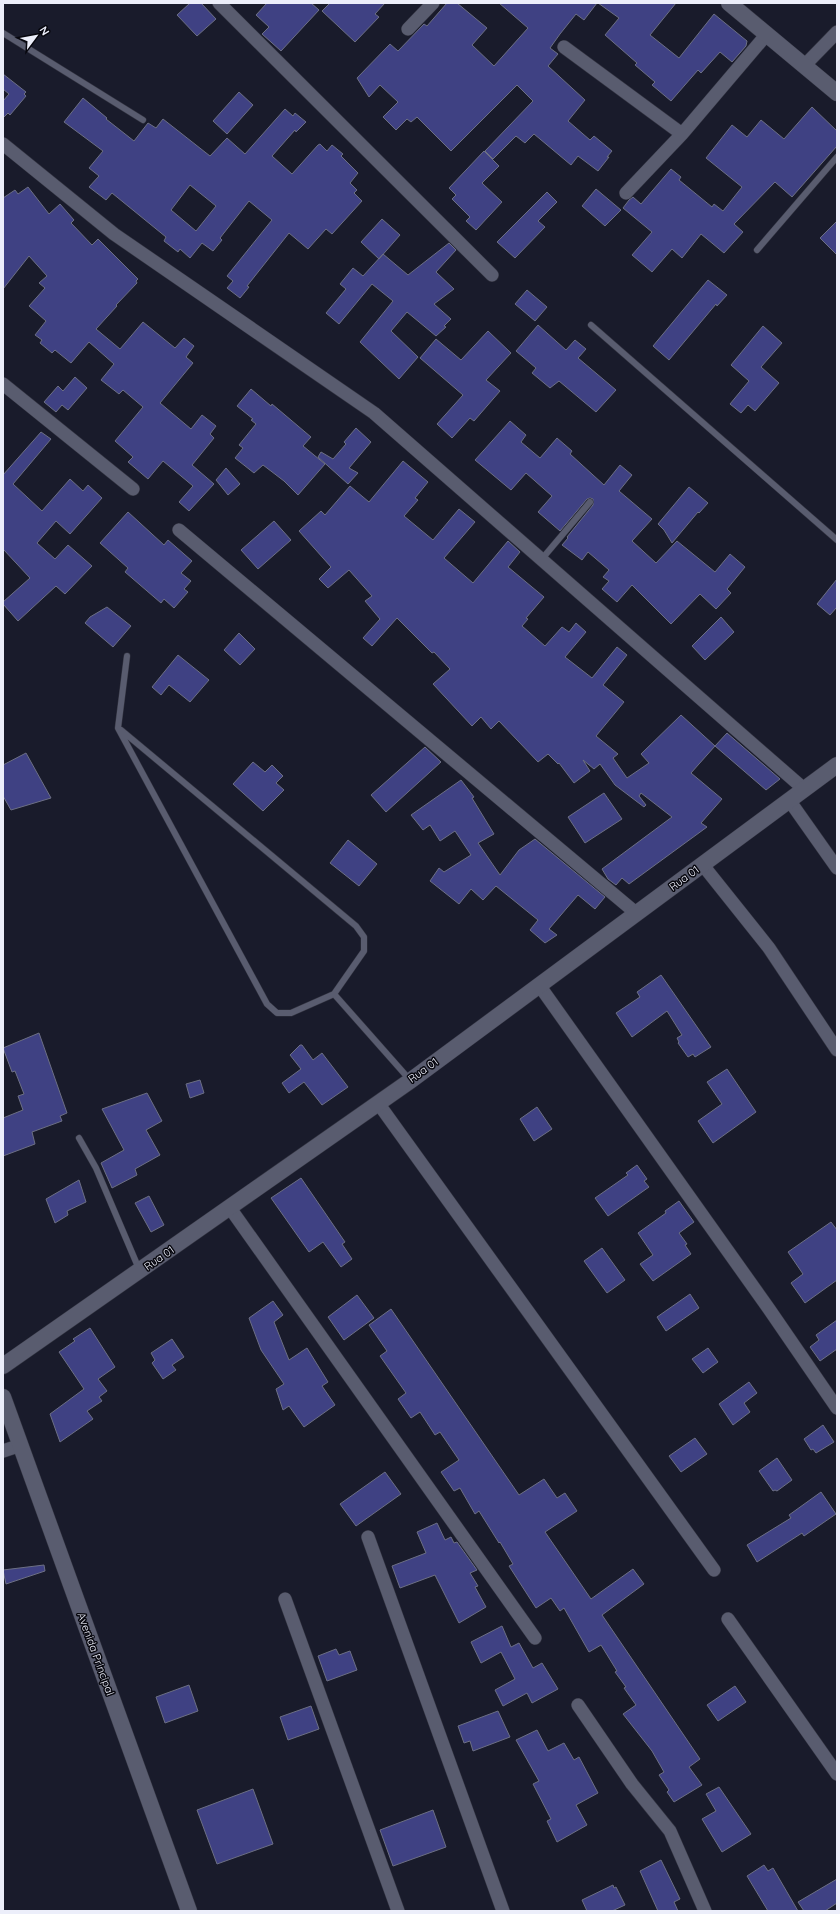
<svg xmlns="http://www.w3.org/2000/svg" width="840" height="1914" font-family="Quicksand,sans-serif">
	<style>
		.building { fill: #3f4183; stroke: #6c6f84; fill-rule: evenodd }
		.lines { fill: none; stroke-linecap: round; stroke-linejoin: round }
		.service-casing { stroke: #333441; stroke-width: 7 }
		.minor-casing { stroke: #333441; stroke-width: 14 }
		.tertiary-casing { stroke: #333441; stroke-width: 17 }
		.service { stroke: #595c6f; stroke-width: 6 }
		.minor { stroke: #595c6f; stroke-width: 13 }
		.tertiary { stroke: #595c6f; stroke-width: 16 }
		.labels { text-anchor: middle; stroke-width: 3; stroke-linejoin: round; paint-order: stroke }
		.street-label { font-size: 11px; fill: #eceefa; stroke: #06060d }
	</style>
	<rect width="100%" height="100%" fill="#191b2b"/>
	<path class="building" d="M190,3H201L216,19L197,36L177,15Z
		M267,3H311L319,10L281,51L262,34L269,27L256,15Z
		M330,3H385L375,14L379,17L355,42L322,11Z
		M447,3H457L487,28L472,45L494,66L528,28L499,3H597L584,20L576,14L560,34L550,48L558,54L548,66L585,100L568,121L590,140L594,136L612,151L607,157H609L598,171L578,156L571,165L534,134L525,143L516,136L493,159L485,151L533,101L517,85L451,151L417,117L411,122L407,119L396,130L383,117L398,102L380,85L369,97L357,78L390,44L398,51L424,24L427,26Z
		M598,3H676L650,35L679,58L714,14L747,41L746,46L732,62L720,52L701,73L698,70L671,101L652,85L655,82L635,65L637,63L605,35L619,18Z
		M3,74L26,92L24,94L26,96L10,115L8,113L3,118V101L9,94L3,89Z
		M239,92L253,105L227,134L213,121Z
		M83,98L107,118L106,119L134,141L148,123L156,128L163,119L210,156L227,138L245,154L285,109L293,116L295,113L306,122L296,132L295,130L272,156L292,174L318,145L320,144L327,151L332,145L343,154L341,156L358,173L350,183L357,190L354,193L362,201L332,234L326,229L308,249L289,233L247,286L249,287L240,298L227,288L233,281L227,276L272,220L249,201L220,238L222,240L213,251L202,243L190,258L180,249L178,252L164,241L166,237L112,193L106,200L89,187L99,176L89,168L103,151L64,122ZM190,185L216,206L196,231L171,210Z
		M812,107L837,131V146L792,197L775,182L734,224L743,232L724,253L701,234L682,258L672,249L652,272L632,255L652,232L623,208L629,200L633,197L641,204L671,169L681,177L679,180L712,207L714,204L723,211L742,187L706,158L732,125L747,137L761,120L784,139Z
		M484,151L499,166L482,183L502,202L476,230L466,221L470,217L452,199L456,195L449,188Z
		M28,187L49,214L60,204L74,220L71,223L92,245L98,239L138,279L136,281L137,283L116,305L117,306L96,329L120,349L143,322L175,348L184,338L194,346L186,357L193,363L160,403L191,429L202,415L216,426L210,434L214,438L192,465L214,484L189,511L179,502L193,486L163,461L148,479L128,462L133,457L115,441L143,407L123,390L119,394L101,380L114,364L89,342L71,363L55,350L52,353L40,343L42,340L35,335L46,321L29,306L45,288L39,283L47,276L29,256L3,289V198L15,190L18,194Z
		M596,189L621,210L605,226L582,206Z
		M547,192L557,202L538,221L545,227L515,258L497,242Z
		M382,219L400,235L379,259L361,242Z
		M837,221V255L820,238Z
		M449,243L456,250L436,272L454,289L434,304L451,319L444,326L446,327L436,336L407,312L391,331L418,357L399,379L360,342L393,301L372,284L339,324L326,313L346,289L340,284L353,268L363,276L383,254L408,275Z
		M708,280L727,295L717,306L716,304L669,360L653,346Z
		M527,290L547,307L535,321L515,304Z
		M538,325L566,350L575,340L586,349L578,358L616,390L596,412L559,381L550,388L532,373L536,368L516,351Z
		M763,326L782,343L761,367L779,383L755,411L748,405L741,413L730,404L749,381L731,365Z
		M488,331L511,353L486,380L500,391L474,421L470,418L452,438L437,424L463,395L420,358L436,339L461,360Z
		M75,377L87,388L68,410L62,405L56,412L44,402L58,386L63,391Z
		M251,389L271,406L272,404L311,437L303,446L325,464L298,495L284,481L263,465L254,473L235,458L243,448L239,445L256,424L251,420L253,419L237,406Z
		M510,421L526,435L521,442L540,458L557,438L572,451L570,454L604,485L620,465L632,475L619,491L652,519L632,541L656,563L677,541L715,572L730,554L745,567L727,589L731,593L716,609L700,594L671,624L632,585L617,602L602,589L609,581L603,577L609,570L588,552L582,560L562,545L568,538L567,537L593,505V499L590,498L587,499L560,531L538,512L552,496L526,473L511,490L475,460Z
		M356,428L371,442L349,468L358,473L348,484L318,457L321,452L333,459L346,444L344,442Z
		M41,432L51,439L13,484L42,511L70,479L83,491L88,485L102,498L70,534L56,521L37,543L55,559L68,545L92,566L65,594L56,586L18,621L3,604V602L30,578L3,549V475Z
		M403,461L428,482L415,498L418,500L404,516L433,540L459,509L475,522L444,558L473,583L508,541L520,552L508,567L544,597L526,618L528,619L522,626L545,646L562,627L569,632L576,623L586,632L565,657L592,678L617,647L627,655L603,685L624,702L596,736L618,754L613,758L627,778L649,763L641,754L681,715L715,746L691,773L722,799L701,823L707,827L629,884L622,878L616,885L608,879L602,869L672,817L641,793L639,796L646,805L644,807L615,785L600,764L594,769L583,760L590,771L574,783L559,763L558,764L548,754L538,762L499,721L491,729L481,717L472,726L433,684L450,669L434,652L432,653L397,618L372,646L363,638L380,619L365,601L372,596L349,570L328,588L319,579L331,567L299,531L321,511L325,515L350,486L369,502Z
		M226,468L240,484L228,495L216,480Z
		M689,487L708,503L699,513L698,512L672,543L664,530L658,524Z
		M128,512L164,545L168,540L192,561L181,573L191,581L184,589L188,592L174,608L164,599L161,603L125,572L128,568L100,543Z
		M274,521L291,540L258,569L241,550Z
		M837,579V607L830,615L817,604Z
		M107,607L131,626L113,647L85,623L90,617Z
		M721,617L734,632L705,660L692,646Z
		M239,633L255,649L240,665L224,650Z
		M178,655L209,680L190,702L169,685L161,695L152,687Z
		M727,733L780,779L766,790L715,746Z
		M425,747L441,762L386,812L371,795Z
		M26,753L51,798L11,810L3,796V765Z
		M253,762L265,772L272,765L283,776L276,783L284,790L263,811L233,784Z
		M461,780L474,797L472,798L494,834L478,843L500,875L519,850L535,839L605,897L595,909L578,895L549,929L557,935L545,943L530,930L538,920L496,886L483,900L471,889L459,904L430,881L439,868L444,872L471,855L455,831L440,841L430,825L423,830L411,815Z
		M604,793L622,819L585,843L568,817Z
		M348,840L377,864L359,886L330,863Z
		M661,975L711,1047L695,1057L693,1054L688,1057L678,1043L679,1042L677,1038L682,1035L667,1011L632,1037L616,1013L640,997L637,992Z
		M39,1033L67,1113L60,1116L62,1121L32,1132L35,1144L3,1156V1118L23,1110L18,1096L24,1094L15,1071L12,1072L3,1048Z
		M300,1045H302L313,1060L322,1053L348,1087L322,1105L304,1082L289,1093L282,1083L301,1069L290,1055Z
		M727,1069L756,1112L713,1143L698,1121L722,1104L707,1082Z
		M200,1080L204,1093L190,1098L186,1084Z
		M147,1093L162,1121L146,1130L160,1155L135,1169L137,1175L112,1188L101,1163L124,1150L102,1109Z
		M537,1107L552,1129L534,1141L520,1119Z
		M637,1165L647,1179L644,1181L649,1187L608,1216L595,1198L628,1175L626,1173Z
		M301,1178L345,1242L342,1244L352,1259L341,1267L323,1242L309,1252L271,1198Z
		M79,1180L86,1202L67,1211L68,1215L55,1223L46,1199Z
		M149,1196L164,1225L151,1232L135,1203Z
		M679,1201L694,1222L679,1233L687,1244L685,1245L691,1254L653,1281L640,1264L653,1255L638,1233L666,1213L665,1211Z
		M831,1222L837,1230V1280L805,1303L791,1283L803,1274L788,1252Z
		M602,1248L625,1280L607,1293L584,1261Z
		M690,1294L699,1308L666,1331L657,1317Z
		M357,1295L374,1318L344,1340L328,1317Z
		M273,1301L283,1315L274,1322L289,1360L307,1348L328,1382L322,1386L335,1405L304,1427L289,1406L283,1410L276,1389L284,1384L261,1350L249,1318Z
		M391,1309L519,1495L544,1479L557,1498L565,1493L577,1511L545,1532L591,1599L633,1569L644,1584L602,1615L700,1759L689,1767L702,1785L674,1802L667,1792L669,1790L659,1775L664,1772L652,1751L623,1714L636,1705L624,1688L626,1687L615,1672L617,1671L601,1645L589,1652L564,1608L560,1611L551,1598L536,1608L509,1566L513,1564L500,1542L499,1543L479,1511L475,1514L460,1488L454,1491L441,1472L459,1460L440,1432L435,1435L420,1412L411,1418L398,1399L406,1393L380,1356L387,1351L369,1325Z
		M837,1320V1349L820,1361L810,1347L819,1340L816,1335Z
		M90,1328L115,1367L98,1379L107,1391L99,1397L102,1401L87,1411L93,1419L60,1442L50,1414L84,1389L59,1352L75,1341L73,1339Z
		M172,1339L184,1357L172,1365L176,1370L163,1379L152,1363L155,1360L151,1353Z
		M708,1348L718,1362L703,1373L692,1359Z
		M749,1382L757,1393L744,1403L750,1412L733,1425L719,1404Z
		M823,1425L834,1442L816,1453L813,1449L811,1450L804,1439Z
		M695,1438L707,1454L681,1472L669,1456Z
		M777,1458L792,1480L777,1491L775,1490L773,1491L759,1471Z
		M385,1472L401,1494L356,1526L340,1504Z
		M821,1492L836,1514L804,1536L802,1533L757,1562L747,1545L791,1518L789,1515Z
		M437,1523L445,1540L451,1537L454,1543L457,1542L477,1570L470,1573L478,1586L475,1587L486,1607L459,1623L435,1575L400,1588L392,1566L426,1553L417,1532Z
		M44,1565L45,1571L6,1584L3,1570Z
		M502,1626L511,1647L519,1643L533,1668L542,1663L558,1689L532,1703L527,1693L503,1706L495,1690L515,1679L501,1652L481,1663L471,1642Z
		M336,1649L339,1655L350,1651L357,1670L327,1681L318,1656Z
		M189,1685L198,1711L165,1723L156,1697Z
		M735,1686L746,1702L718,1721L707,1705Z
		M311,1706L319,1729L288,1740L280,1717Z
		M498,1711L510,1737L473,1751L470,1741L464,1743L458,1726Z
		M537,1730L548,1751L564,1743L574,1760L579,1757L598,1793L576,1805L587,1825L557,1842L547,1821L551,1819L533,1784L539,1781L516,1740Z
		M719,1787L751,1834L722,1852L702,1819L716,1811L706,1794Z
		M253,1789L273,1844L217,1864L197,1810Z
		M433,1810L446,1847L393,1866L380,1830Z
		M661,1860L680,1899L674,1902L678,1911H658L640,1871Z
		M764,1865L768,1871L773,1868L798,1911H768L747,1876Z
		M837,1879V1903L825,1911H804L798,1902Z
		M613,1885L614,1888L616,1887L625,1905L612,1911H587L582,1900Z"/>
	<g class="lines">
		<g class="service-casing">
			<path id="service" d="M3,33L143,120
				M757,250L837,157
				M591,325L837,540
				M541,560L590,502
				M127,656L118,728L267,1004L277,1013H291L334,994L410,1080
				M121,730L356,926L364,937V951L334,994
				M79,1138L96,1168L139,1269"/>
		</g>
		<g class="minor-casing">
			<path id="minor" d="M219,3L492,275
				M408,29L433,3
				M564,47L682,134
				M804,66L837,32
				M3,144L114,234L374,413L804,789
				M626,193L682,134L767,34
				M3,384L133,489
				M179,530L636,913
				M789,800L837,868
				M702,864L769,948L837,1050
				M539,985L769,1309L837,1408
				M378,1103L714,1570
				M230,1208L535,1638
				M3,1451L21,1445
				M368,1537L503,1911
				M285,1599L398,1911
				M728,1619L837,1774
				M578,1705L632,1784L670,1831L705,1911"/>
		</g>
		<g class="tertiary-casing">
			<path id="tertiary" d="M729,3L837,93
				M3,1366L410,1081L837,765
				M3,1397L189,1911"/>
		</g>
		<use href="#service" class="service"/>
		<use href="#minor" class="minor"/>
		<use href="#tertiary" class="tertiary"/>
	</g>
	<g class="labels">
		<g class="street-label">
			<text transform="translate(684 878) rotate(-36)" y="4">Rua 01</text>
			<text transform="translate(423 1070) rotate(-36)" y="4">Rua 01</text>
			<text transform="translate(159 1258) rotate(-35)" y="4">Rua 01</text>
			<text transform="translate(96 1654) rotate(70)" y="4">Avenida Principal</text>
		</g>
	</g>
	<rect width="840" height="1914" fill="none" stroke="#eceefa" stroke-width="8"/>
	<g transform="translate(36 36) rotate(58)" stroke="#06060d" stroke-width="3" paint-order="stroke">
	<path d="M0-3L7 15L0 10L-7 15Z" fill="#eceefa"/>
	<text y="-6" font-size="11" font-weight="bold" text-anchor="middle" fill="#eceefa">N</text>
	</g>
</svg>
